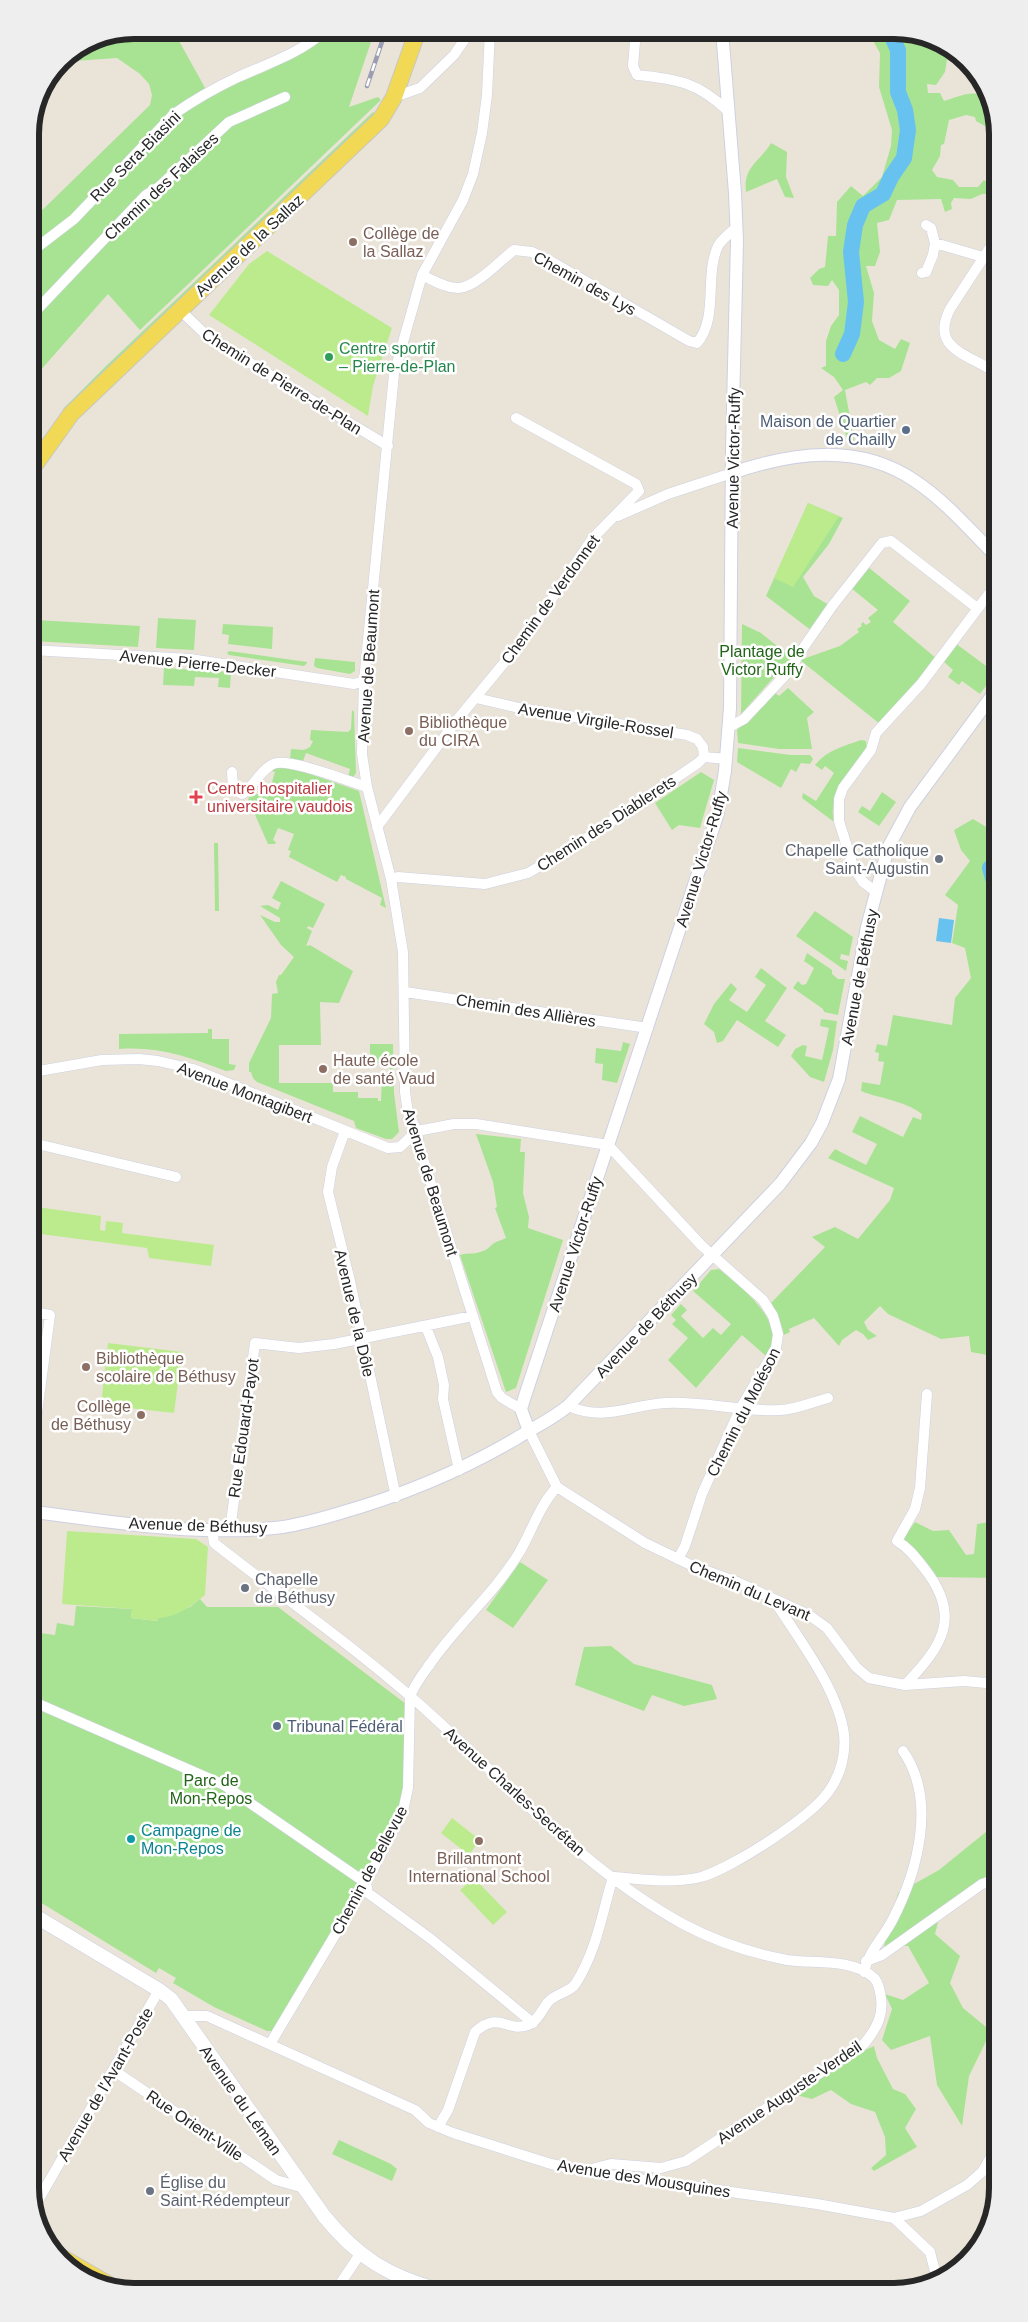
<svg xmlns="http://www.w3.org/2000/svg" width="1028" height="2322" font-family="Arial,sans-serif">
	<style>
		.green { fill: #a8e393 }
		.pitch { fill: #bceb8e }
		.water { fill: #68c2f0 }
		.lines { fill: none; stroke-linecap: round; stroke-linejoin: round }
		.river { stroke: #68c2f0; stroke-width: 16 }
		.minor-casing { stroke: #cdd0e1; stroke-width: 11 }
		.tertiary-casing { stroke: #cdd0e1; stroke-width: 14 }
		.secondary-casing { stroke: #cdd0e1; stroke-width: 15 }
		.primary-casing { stroke: #c7c7c7; stroke-width: 18 }
		.minor { stroke: #fff; stroke-width: 10 }
		.tertiary { stroke: #fff; stroke-width: 12 }
		.secondary { stroke: #fff; stroke-width: 14 }
		.primary { stroke: #f2d955; stroke-width: 16 }
		.rail-casing { stroke: #9b9db2; stroke-width: 4.5 }
		.rail { stroke: #fff; stroke-width: 2.5; stroke-dasharray: 8; stroke-linecap: butt }
		.education-dot { fill: #8d6e63; stroke: #fff; stroke-width: 2 }
		.leisure-dot { fill: #2e9e5b; stroke: #fff; stroke-width: 2 }
		.service-dot { fill: #5c6f8a; stroke: #fff; stroke-width: 2 }
		.health-dot { fill: #e0444e; stroke: #fff; stroke-width: 2 }
		.worship-dot { fill: #6b7280; stroke: #fff; stroke-width: 2 }
		.culture-dot { fill: #0f9aa8; stroke: #fff; stroke-width: 2 }
		.labels { text-anchor: middle; stroke-width: 5; stroke-linejoin: round; paint-order: stroke }
		.street-label { font-size: 16px; fill: #272727; stroke: #fff }
		.education-label { font-size: 16px; fill: #785e54; stroke: #fff; text-anchor: start }
		.leisure-label { font-size: 16px; fill: #27864d; stroke: #fff; text-anchor: start }
		.service-label { font-size: 16px; fill: #4e5e75; stroke: #fff; text-anchor: end }
		.park-label { font-size: 16px; fill: #226418; stroke: #fff }
		.health-label { font-size: 16px; fill: #be3a42; stroke: #fff; text-anchor: start }
		.worship-label { font-size: 16px; fill: #5b616d; stroke: #fff; text-anchor: start }
		.culture-label { font-size: 16px; fill: #0d838f; stroke: #fff; text-anchor: start }
		.rim { fill: none; stroke: #272727; stroke-width: 6 }
	</style>
	<rect width="100%" height="100%" fill="#eae4d8"/>
	<path class="green" d="M134,30H173L209,95C254,76 295,62 332,30H375L349,107L378,97L381,100L140,330L108,294L31,381L30,222L150,105L152,95L149,84L140,74L117,58L74,61L43,86L61,60L94,38Z
		M867,30H901L932,44L943,53L947,60L945,72L936,85L927,84L928,93H940L944,101C962,96 977,86 992,103V130L976,121L975,117L966,115L949,120L944,144L941,145L940,156L932,170L937,177L953,180L959,187H978L984,180L993,186V194H982L971,199L954,198L951,203L952,209L945,212L941,199L897,200L889,220L877,223L880,252L875,266H866L874,293L872,321L879,340L895,349L901,339L910,343L901,371L889,378H877L870,385L866,382L845,390L855,445H849L834,397L843,390L834,377L821,368L826,366V341L831,326L839,315V290L832,280L828,286L813,285L810,278L819,269L825,267L828,236H836L837,202L851,186L863,196L882,177L891,146L892,130L879,87L880,53Z
		M373,112L376,114L59,417L64,408L104,368Z
		M771,143L787,152L786,177L794,198L785,197L777,179L746,192C743,166 760,162 771,143Z
		M808,503L843,518L829,544L803,577L814,596L829,605L812,631L766,596Z
		M868,567L910,601L893,622L937,659L880,724L800,660L840,646L859,632L857,629L862,626L861,624L863,622L866,625L871,622L868,618L878,610L851,588Z
		M158,618L196,620L194,650L156,648Z
		M36,620L140,626L138,647L32,641L31,624Z
		M223,624L273,627L272,649L228,644L229,635L222,634Z
		M742,624L761,633L788,655L790,659L741,714Z
		M955,643L993,671L986,681L988,683L980,694L962,681L959,685L948,677L953,670L943,661Z
		M229,651L307,662V663L304,666L229,655L227,653Z
		M315,658L355,662V671L350,674L317,668L314,666Z
		M164,668L231,672L230,688L218,687L219,678L195,677L194,686L163,685Z
		M788,688L814,712L807,718L812,749H779L738,743L737,730L774,692L779,696Z
		M352,710L354,712L356,773L353,777H348L350,769L306,753L303,761L290,758L291,749L304,750L310,747L313,741L310,740L311,730L348,732L351,729Z
		M861,740L866,741L867,749C850,771 827,794 834,822L802,798L803,793L816,801L834,773L825,766L822,770L815,765C827,750 844,746 861,740Z
		M738,748L791,755H810L813,759L810,764L801,763L796,772L791,769L781,788L737,762Z
		M281,766L290,767L359,791L386,908L380,905L382,898L346,879V877L341,875L337,882L289,857L291,851L288,850L294,834L278,828L273,840L276,842L275,844H268L248,799L253,793L260,795L265,783L271,785L275,772L269,770Z
		M701,772L714,780L700,828L679,825L672,830L655,803Z
		M882,792L896,802L879,826L858,812L862,806L870,811Z
		M973,819L988,828L994,823L996,1382L992,1376L993,1356L971,1352L969,1336L941,1339L888,1314L880,1306L864,1322L868,1330L877,1336L868,1340L863,1334L856,1330L842,1340L839,1346L814,1318L789,1329L790,1332L784,1335L779,1317L771,1303L825,1247L812,1237L835,1227L858,1239L890,1200L894,1188L828,1158L835,1149L866,1165L877,1144L852,1132L860,1116L903,1137L913,1117L921,1120L922,1114C903,1100 881,1099 861,1091L862,1082L880,1085L884,1062L878,1061L879,1053L875,1052L877,1044L887,1046L893,1015L952,1025L955,998L971,978L965,948L952,943L958,905L945,895L970,861L961,850L954,830Z
		M214,843H218L219,911H215Z
		M281,881L325,904L313,928L308,926L307,928L312,931L306,946L310,945L353,971L339,1003L320,1002L321,1045H279V1083H333V1092H358V1098H378V1101H381L382,1079H390V1064L370,1063V1044H393L394,1093L399,1132L392,1139H386L356,1128L354,1121L257,1082L253,1078L251,1072H249V1063L271,1018L272,994L278,993L276,982L279,975H281L294,957L281,945L260,915L275,922H280V918L260,906L268,905L278,910L281,903L272,898Z
		M815,911L853,937L849,956L841,954L840,959L848,961L846,971L796,936Z
		M807,953L832,970V974L838,979H845L838,1015L824,1012L823,1009L793,988L798,981L802,985L806,984L814,968L804,961Z
		M761,968L787,988L765,1021L786,1035L778,1047L737,1020L723,1041L717,1043L714,1032L704,1024L714,1004L731,983L737,989L729,1000L747,1012L766,985L755,977Z
		M821,1019L837,1021L833,1050L824,1082L810,1077L791,1056L795,1049L803,1045L807,1046L805,1056L822,1060L829,1028L820,1026Z
		M208,1029H212V1039H229V1064L236,1065L234,1070L226,1071C189,1057 158,1046 119,1049V1034L208,1033Z
		M623,1042L630,1044L617,1083L602,1080L603,1064L595,1063L596,1048L621,1051Z
		M476,1134L521,1139L520,1152H525L523,1193L529,1217L528,1228L563,1240L516,1388L506,1392L460,1255C468,1252 473,1255 480,1252C488,1250 489,1247 494,1243C497,1241 503,1240 506,1238L495,1208L497,1207L493,1182Z
		M719,1269C741,1288 790,1322 766,1356L742,1335L696,1388L668,1360L688,1338L672,1324L676,1320L671,1315L681,1304L687,1310L681,1316L703,1338L713,1328L721,1335L731,1324L693,1291L711,1270Z
		M996,1521V1578L935,1577L903,1539L915,1522L933,1531L949,1530L966,1555L974,1554L977,1524Z
		M520,1562L548,1580L513,1628L486,1610Z
		M200,1599L207,1607H278L406,1704L403,1788L399,1811L353,1898L273,2031H267L214,2007L173,1983L176,1978L159,1968L156,1973L35,1899L34,1637L39,1638L40,1633L55,1635L57,1623L74,1626L76,1606L132,1609L131,1618L157,1621L158,1618L190,1607Z
		M611,1646L634,1664L712,1685L717,1699L684,1706L652,1695L644,1711L575,1685L584,1647Z
		M997,1823V1868L941,1910L935,1934L960,1956L950,1983L963,2008L991,2031L969,2076L962,2126L937,2085L930,2036L891,2050L882,2040L892,2009L885,1994L903,2000L929,1983L908,1946H884L898,1893L939,1870Z
		M874,2046L877,2058L893,2089L905,2094L916,2109L905,2128L917,2147L874,2171L871,2168L886,2155L885,2137L875,2112L851,2104L831,2090L812,2099L796,2095L861,2052Z
		M339,2140L391,2164L397,2169L392,2181L332,2154Z"/>
	<path class="pitch" d="M267,251L392,328L373,386L368,416L209,315L249,264Z
		M808,503L839,516L793,587L774,578Z
		M37,1207L101,1216L100,1230L105,1231L106,1221L123,1223L122,1233L214,1245L211,1266L149,1258L147,1248L33,1233Z
		M108,1343L182,1352L174,1413L101,1405Z
		M67,1531L196,1539L208,1547L205,1595C190,1607 177,1617 158,1618V1621L131,1618L132,1609L62,1604Z
		M452,1818L480,1840L469,1855L441,1833Z
		M474,1878L507,1912L493,1925L460,1890Z"/>
	<path class="water" d="M939,918L954,920L951,943L936,941Z"/>
	<g class="lines">
		<path class="river" d="M843,354L852,334L856,302L851,252L855,225L863,206L883,194L891,177L904,158L908,130L905,110L898,92V50L889,30
			M990,868L995,885"/>
		<g class="minor-casing">
			<path id="minor" d="M490,30L487,95L482,133L473,174L463,200L422,275L394,374L364,681L362,754L367,787L391,879L403,952L405,1092L408,1113L417,1131L419,1146L497,1392L502,1398L521,1409
				M636,30L633,66L637,75C677,79 698,82 729,112
				M394,97L420,88L454,55L471,30
				M926,225L931,228L935,243
				M993,243L950,309C930,348 967,354 993,371
				M31,252L74,219L174,114C194,100 215,88 238,77C269,63 299,54 326,30
				M922,273L926,272L933,255L935,243L983,257
				M422,275C433,280 447,289 459,288C476,287 501,260 514,250L532,252L554,263L689,341L697,343C719,317 704,276 718,246C722,239 730,233 737,227
				M181,311L204,333L237,355L388,446
				M31,316L146,195L159,187L229,122L285,97
				M618,516L668,494L732,473
				M32,650L190,659L354,684L364,681
				M476,698L519,708L687,735L697,739L703,747L704,757
				M729,727L744,719L793,667L797,657L833,605L882,543L891,541L977,608
				M704,757L727,759
				M232,772L233,788L242,794C254,787 260,770 273,764C288,757 348,781 367,787
				M377,827L457,720L531,630L592,539L639,491L636,484L516,418
				M391,879L398,877L485,884L528,873L575,846L698,763L704,757
				M875,891L863,882L853,866L839,821V799L843,788L871,750L876,733L921,684L994,587
				M405,992L648,1028
				M33,1072L102,1060L139,1059L158,1061L193,1069L388,1148L400,1147L417,1131
				M345,1131L332,1167L328,1192L350,1281L396,1497
				M417,1131L454,1124H476L608,1145L702,1246L763,1300L773,1316L778,1334L776,1348L740,1409L702,1494L685,1546L678,1559
				M33,1143L176,1177
				M33,1312L50,1315L34,1435
				M426,1327L438,1357L444,1385L443,1399L459,1470
				M568,1406C605,1422 629,1405 666,1403C704,1401 741,1412 780,1410C795,1410 813,1402 828,1398
				M529,1431L557,1487L645,1543L693,1566L737,1582L809,1615L827,1628L856,1667L869,1678L905,1685L964,1681L986,1683L997,1687
				M212,1529L214,1543C289,1602 369,1657 439,1722C516,1793 590,1873 683,1924C715,1941 751,1953 787,1960C813,1964 851,1958 873,1977C877,1980 879,1987 880,1992C885,2014 877,2028 864,2044L686,2161L661,2168L611,2164L595,2168V2173
				M230,1530L255,1343L299,1348L334,1344L473,1316
				M905,1685C942,1646 963,1617 924,1568C916,1558 909,1548 897,1541L915,1509L920,1488L927,1394
				M34,1702L224,1785L366,1883L368,1893L431,1939L533,2023
				M614,1877C643,1879 672,1884 701,1877C732,1868 814,1816 831,1788C841,1773 846,1753 844,1734C838,1689 798,1638 774,1600
				M866,1961L882,1955L982,1884L992,1881L997,1886
				M864,1972C868,1952 884,1937 893,1919C918,1870 937,1800 903,1751
				M183,2016H207L415,2110L429,2123L453,2133L551,2164L595,2173L817,2204L894,2218L921,2211L967,2185L982,2172L998,2145
				M270,2044L366,1883L403,1811L408,1788L410,1697C414,1685 422,1675 430,1664C457,1625 494,1594 519,1553C532,1531 539,1506 557,1487
				M113,2070L276,2180L304,2188
				M438,2127L448,2110L475,2032C500,2010 507,2033 528,2025C538,2021 542,2010 548,2002C556,1993 571,1992 576,1983C597,1950 602,1913 613,1877
				M36,2204L159,1990
				M894,2218L930,2252L937,2279
				M336,2290L360,2254"/>
		</g>
		<g class="tertiary-casing">
			<path id="tertiary" d="M732,473C793,452 859,443 915,481C944,500 969,529 994,554
				M529,1431L521,1409L524,1399L718,813L725,771L730,708L732,448L737,241L735,193L722,30
				M34,1512C113,1522 194,1536 274,1528C297,1526 319,1519 340,1513C403,1495 461,1471 517,1438C535,1427 552,1419 568,1406L780,1184L811,1143L822,1123L839,1079L867,927L888,848L910,807L994,693"/>
		</g>
		<g class="secondary-casing">
			<path id="secondary" d="M35,1916L159,1990L171,1999L324,2216C357,2257 388,2276 439,2290"/>
		</g>
		<g class="primary-casing">
			<path id="primary" d="M31,470L71,414L381,119L394,97L418,30
				M61,2257L113,2287"/>
		</g>
		<use href="#minor" class="minor"/>
		<use href="#tertiary" class="tertiary"/>
		<use href="#secondary" class="secondary"/>
		<use href="#primary" class="primary"/>
		<g class="rail-casing">
			<path id="rail" d="M367,86L386,30"/>
		</g>
		<use href="#rail" class="rail"/>
	</g>
	<g class="education-dot">
		<circle cx="353" cy="242" r="5"/>
		<circle cx="409" cy="731" r="5"/>
		<circle cx="323" cy="1069" r="5"/>
		<circle cx="86" cy="1367" r="5"/>
		<circle cx="141" cy="1415" r="5"/>
		<circle cx="479" cy="1841" r="5"/>
	</g>
	<circle class="leisure-dot" cx="329" cy="357" r="5"/>
	<g class="service-dot">
		<circle cx="906" cy="430" r="5"/>
		<circle cx="277" cy="1726" r="5"/>
	</g>
	<path class="health-dot" d="M193.5 789.5h5v5h5v5h-5v5h-5v-5h-5v-5h5z"/>
	<g class="worship-dot">
		<circle cx="939" cy="859" r="5"/>
		<circle cx="245" cy="1588" r="5"/>
		<circle cx="150" cy="2191" r="5"/>
	</g>
	<circle class="culture-dot" cx="131" cy="1839" r="5"/>
	<g class="labels">
		<g class="street-label">
			<text transform="translate(135 156) rotate(-45)" y="6">Rue Sera-Biasini</text>
			<text transform="translate(161 186) rotate(-43)" y="6">Chemin des Falaises</text>
			<text transform="translate(249 245) rotate(-43)" y="6">Avenue de la Sallaz</text>
			<text transform="translate(585 283) rotate(29)" y="6">Chemin des Lys</text>
			<text transform="translate(282 381) rotate(32)" y="6">Chemin de Pierre-de-Plan</text>
			<text transform="translate(733 458) rotate(-89)" y="6">Avenue Victor-Ruffy</text>
			<text transform="translate(550 599) rotate(-54)" y="6">Chemin de Verdonnet</text>
			<text transform="translate(198 663) rotate(6)" y="6">Avenue Pierre-Decker</text>
			<text transform="translate(368 666) rotate(-86)" y="6">Avenue de Beaumont</text>
			<text transform="translate(596 720) rotate(9)" y="6">Avenue Virgile-Rossel</text>
			<text transform="translate(606 823) rotate(-33)" y="6">Chemin des Diablerets</text>
			<text transform="translate(701 859) rotate(-73)" y="6">Avenue Victor-Ruffy</text>
			<text transform="translate(859 977) rotate(-79)" y="6">Avenue de Béthusy</text>
			<text transform="translate(526 1010) rotate(9)" y="6">Chemin des Allières</text>
			<text transform="translate(245 1092) rotate(21)" y="6">Avenue Montagibert</text>
			<text transform="translate(431 1182) rotate(73)" y="6">Avenue de Beaumont</text>
			<text transform="translate(575 1244) rotate(-72)" y="6">Avenue Victor-Ruffy</text>
			<text transform="translate(355 1313) rotate(77)" y="6">Avenue de la Dôle</text>
			<text transform="translate(646 1325) rotate(-46)" y="6">Avenue de Béthusy</text>
			<text transform="translate(743 1412) rotate(-63)" y="6">Chemin du Moléson</text>
			<text transform="translate(243 1428) rotate(-82)" y="6">Rue Edouard-Payot</text>
			<text transform="translate(198 1525) rotate(2)" y="6">Avenue de Béthusy</text>
			<text transform="translate(750 1590) rotate(23)" y="6">Chemin du Levant</text>
			<text transform="translate(515 1791) rotate(42)" y="6">Avenue Charles-Secrétan</text>
			<text transform="translate(369 1870) rotate(-62)" y="6">Chemin de Bellevue</text>
			<text transform="translate(105 2084) rotate(-60)" y="6">Avenue de l'Avant-Poste</text>
			<text transform="translate(789 2092) rotate(-34)" y="6">Avenue Auguste-Verdeil</text>
			<text transform="translate(241 2100) rotate(55)" y="6">Avenue du Léman</text>
			<text transform="translate(195 2125) rotate(34)" y="6">Rue Orient-Ville</text>
			<text transform="translate(644 2178) rotate(9)" y="6">Avenue des Mousquines</text>
		</g>
		<g class="education-label">
			<text x="363" y="239">Collège de<tspan x="363" dy="18">la Sallaz</tspan></text>
			<text x="419" y="728">Bibliothèque<tspan x="419" dy="18">du CIRA</tspan></text>
			<text x="333" y="1066">Haute école<tspan x="333" dy="18">de santé Vaud</tspan></text>
			<text x="96" y="1364">Bibliothèque<tspan x="96" dy="18">scolaire de Béthusy</tspan></text>
			<text x="131" y="1412" text-anchor="end">Collège<tspan x="131" dy="18">de Béthusy</tspan></text>
			<text x="479" y="1864" text-anchor="middle">Brillantmont<tspan x="479" dy="18">International School</tspan></text>
		</g>
		<g class="leisure-label">
			<text x="339" y="354">Centre sportif<tspan x="339" dy="18">– Pierre-de-Plan</tspan></text>
		</g>
		<g class="service-label">
			<text x="896" y="427">Maison de Quartier<tspan x="896" dy="18">de Chailly</tspan></text>
			<text x="287" y="1732" text-anchor="start">Tribunal Fédéral</text>
		</g>
		<g class="park-label">
			<text x="762" y="657">Plantage de<tspan x="762" dy="18">Victor Ruffy</tspan></text>
			<text x="211" y="1786">Parc de<tspan x="211" dy="18">Mon-Repos</tspan></text>
		</g>
		<g class="health-label">
			<text x="207" y="794">Centre hospitalier<tspan x="207" dy="18">universitaire vaudois</tspan></text>
		</g>
		<g class="worship-label">
			<text x="929" y="856" text-anchor="end">Chapelle Catholique<tspan x="929" dy="18">Saint-Augustin</tspan></text>
			<text x="255" y="1585">Chapelle<tspan x="255" dy="18">de Béthusy</tspan></text>
			<text x="160" y="2188">Église du<tspan x="160" dy="18">Saint-Rédempteur</tspan></text>
		</g>
		<g class="culture-label">
			<text x="141" y="1836">Campagne de<tspan x="141" dy="18">Mon-Repos</tspan></text>
		</g>
	</g>
	<path d="M0 0H1028V2322H0ZM134 39H894A95 95 0 0 1 989 134V2188A95 95 0 0 1 894 2283H134A95 95 0 0 1 39 2188V134A95 95 0 0 1 134 39Z" fill="#eee" fill-rule="evenodd"/>
	<path class="rim" d="M134 39H894A95 95 0 0 1 989 134V2188A95 95 0 0 1 894 2283H134A95 95 0 0 1 39 2188V134A95 95 0 0 1 134 39Z"/>
</svg>
